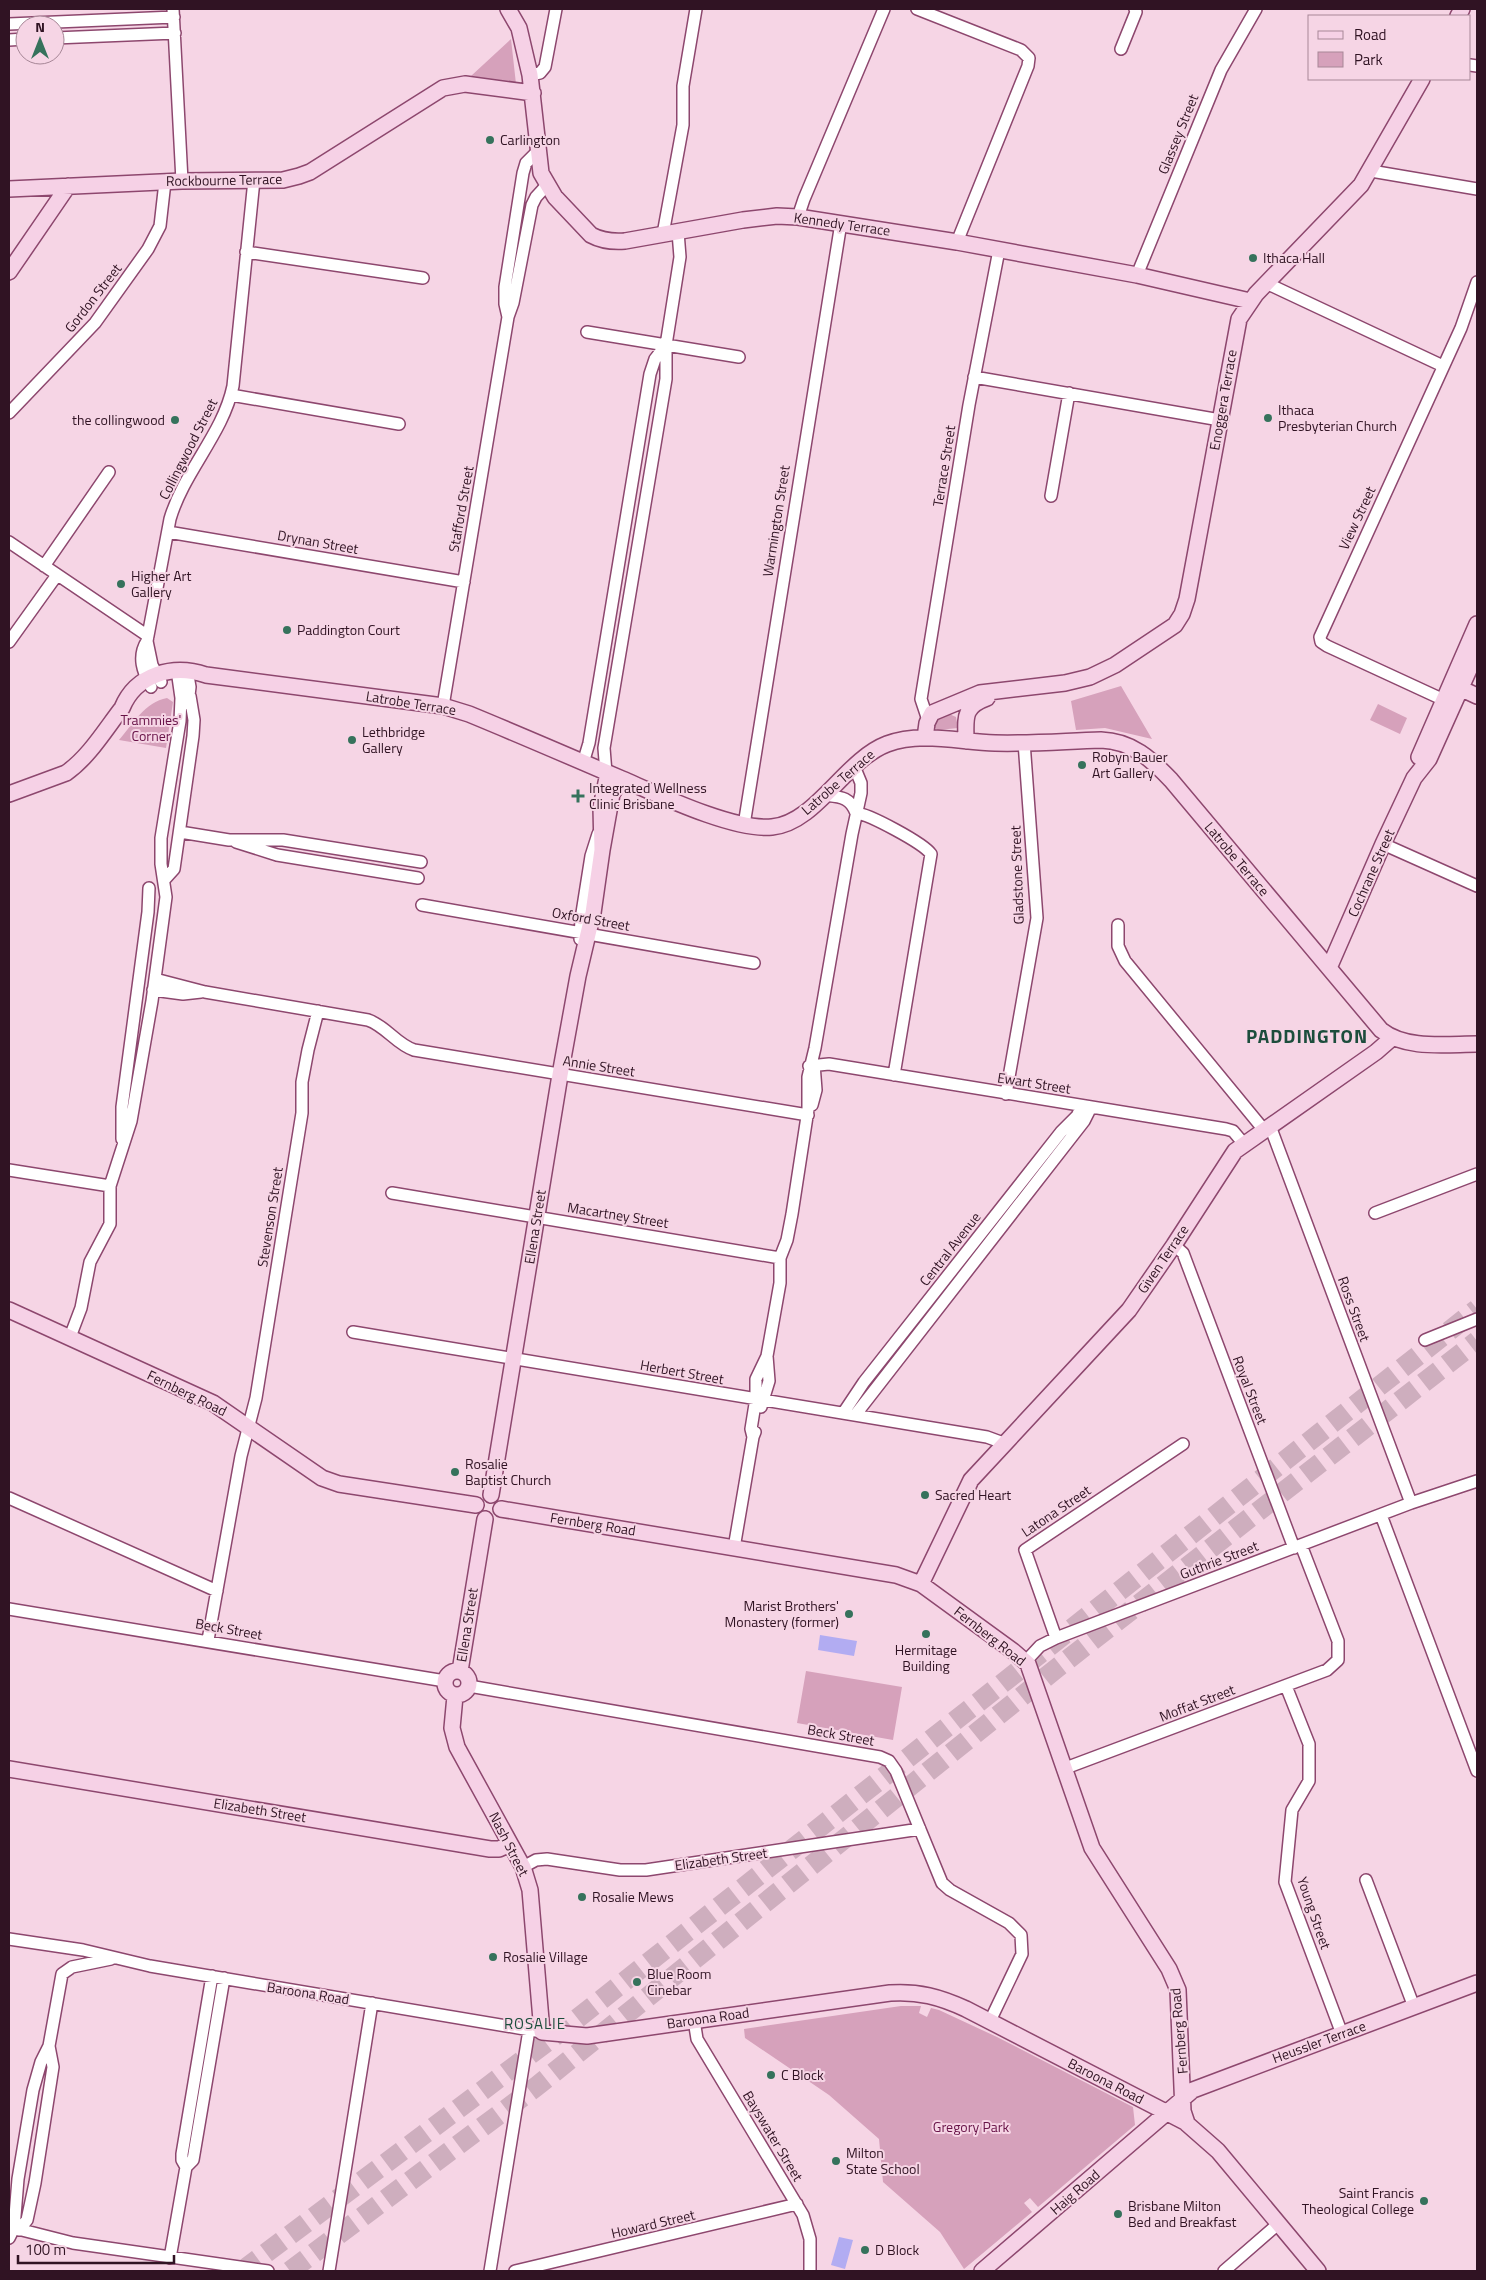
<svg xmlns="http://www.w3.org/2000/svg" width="1486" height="2280" font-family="'Titillium Web',sans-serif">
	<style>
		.green { fill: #d6a1bb }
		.water { fill: #b2acf2 }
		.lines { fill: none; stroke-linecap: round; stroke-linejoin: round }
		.highway-tunnel { stroke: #ceaebe; stroke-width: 20; stroke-dasharray: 20 10; stroke-linecap: butt }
		.street-casing { stroke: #8d476e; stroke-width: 14 }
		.secondary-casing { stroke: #8d476e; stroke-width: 18 }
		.street { stroke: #fff; stroke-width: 11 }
		.secondary { stroke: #f6d1e6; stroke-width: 15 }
		.poi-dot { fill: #36725c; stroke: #f6d5e5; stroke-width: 2 }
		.labels { text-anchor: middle; stroke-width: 4; stroke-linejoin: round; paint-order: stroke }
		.street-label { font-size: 14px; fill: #301323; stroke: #f6d5e5 }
		.poi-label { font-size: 14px; fill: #301323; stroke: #f6d5e5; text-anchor: start }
		.park-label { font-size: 14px; fill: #671247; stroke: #f6d5e5 }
		.neighbourhood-label { font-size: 15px; letter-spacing: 1px; fill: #1c4d3c; stroke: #f6d5e5 }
		.district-label { font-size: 19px; font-weight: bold; letter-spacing: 1px; fill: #1c4d3c; stroke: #f6d5e5 }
	</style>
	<rect width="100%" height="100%" fill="#f6d5e5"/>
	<path class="green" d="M511,39L516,84L471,76Z
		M1121,686L1152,739L1105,728L1076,730L1071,701Z
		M167,698L173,702L166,748L119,740C133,724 145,702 167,698Z
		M1378,704L1407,718L1400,734L1370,720Z
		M947,713L956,717L958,728L938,730L933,727L935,718Z
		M806,1671L902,1687L893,1740L797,1723Z
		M901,2006H921L919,2013L927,2017L931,2008L939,2010L997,2037L1133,2107L1135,2125L1038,2207L1030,2198L1024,2203L1032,2212L964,2269L940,2232L883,2182L879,2139L829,2095L745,2038L744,2029Z"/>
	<path class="water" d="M820,1635L857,1641L854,1656L818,1650Z
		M839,2237L853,2240L845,2269L831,2265Z"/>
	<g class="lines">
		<path class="highway-tunnel" d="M242,2271L559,2033L1477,1309
			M290,2271L537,2086L1057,1668L1477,1341"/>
		<g class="street-casing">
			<path id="street" d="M173,9L182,181
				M917,9L1021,50L1029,58L1028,66L957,242
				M9,24L174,17
				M55,38L175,33
				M9,40L25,39
				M1121,49L1136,12L1135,9
				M1470,65L1477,66
				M530,75L540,73L545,67L556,9
				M1371,171L1477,189
				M798,217L804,199L884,9
				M663,234L683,125V86L696,9
				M246,252L423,278
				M1137,275L1221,70L1256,9
				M1266,283L1443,366
				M508,317L505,304V287L523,173L526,163L537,152
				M587,332L739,357
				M974,377L1220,420
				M231,395L399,424
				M9,413L95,323L148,249L160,226L165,182
				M1051,496L1069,393
				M168,532L464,582
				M9,542L148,636
				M44,566L109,472
				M147,641L152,665L161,682
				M9,642L57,575
				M187,670L190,687L188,704
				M151,687C143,672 137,657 147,641L170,519C184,471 223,434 233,386L254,180
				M1444,700L1327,646L1321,642L1320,637L1461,328L1477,282
				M443,706L508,317L513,303L532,205L536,197L547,185
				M928,720L921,699L969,405L999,250
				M583,763L589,743L650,374L655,359L666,345
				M606,773L604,748L666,379V345L680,257L678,232
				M823,795C839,797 850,796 856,813
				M856,813C869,814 923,843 931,854L894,1075
				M744,825L841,223
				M180,832L229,840H283L421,862
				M236,842L277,855L418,878
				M1383,844L1477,886
				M164,880L174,869L193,736L194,720L190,696
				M422,905L754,963
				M1118,925V946L1125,961L1264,1130
				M580,939L581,919L591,856L598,834
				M155,979L205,992L368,1020C386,1026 396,1044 414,1050L808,1115
				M153,990L183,994L201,992
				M809,1066L829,1064L1226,1129L1233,1131L1244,1144
				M1006,1094L1037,918L1024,742
				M812,1105L816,1090L814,1064
				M1270,1126L1411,1503
				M122,1139V1107L148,912L149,888
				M9,1170L110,1186
				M392,1193L780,1258
				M1375,1213L1477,1174
				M1174,1245L1183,1253L1294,1548
				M353,1332C565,1367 776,1403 987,1437L1006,1444
				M70,1337L81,1308L90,1262L110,1224V1186L131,1121L152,1001L166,897L161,864V838L180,721L181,698L177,670
				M1425,1340L1477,1319
				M761,1407L769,1381L767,1356
				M844,1412L864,1382L1061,1132L1077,1116L1082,1106
				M856,1414L1084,1121L1091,1107
				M753,1437L751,1429L756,1398V1379L767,1356L780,1283V1258L787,1240L792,1214L808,1110V1077L815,1048L852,834L861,793V783L854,766
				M9,1498L217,1591
				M1381,1515L1477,1771
				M734,1548L753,1437L755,1432
				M9,1609L445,1681
				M1056,1638L1025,1550L1183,1444
				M208,1640L241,1456L256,1398L302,1113V1082L308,1050L318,1011
				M1026,1661L1040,1646L1056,1638L1411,1503L1477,1481
				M469,1686L880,1757L889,1761L896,1771L942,1883L950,1890L1009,1923L1021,1935L1022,1954L990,2021
				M1286,1686L1309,1744V1781L1292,1810L1285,1882L1342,2034
				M1063,1769L1327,1670L1338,1660V1641L1301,1545
				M523,1867L536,1860L547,1859L620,1870H646L920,1829
				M1366,1880L1414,2007
				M9,1939L83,1950L150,1966L542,2032
				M694,2020L697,2039L803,2215L810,2239V2271
				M186,2167L182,2160V2154L212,1976
				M14,2228L73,2243L268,2271
				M19,2230L27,2220L35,2183L53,2067L49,2046
				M9,2238L14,2228L18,2179L33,2090L41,2062L49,2046L62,1974L72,1967L111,1959
				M170,2258L186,2167L193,2160L224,1978
				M329,2271L372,2003
				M490,2271L529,2030
				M515,2271L797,2204
				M1224,2271L1278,2224"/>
		</g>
		<g class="secondary-casing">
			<path id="secondary" d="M508,9L519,28L530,75L541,173L555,197L591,235C602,241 612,242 625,241L743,220L777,216L798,217L957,242L1137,275L1250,301
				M1458,16L1462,9
				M9,189L182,181L283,180L299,176L310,172L443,88L465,84L533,93
				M9,272L68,186
				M1462,689L1477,696
				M925,738L927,723L932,713L980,693L1065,683L1090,677L1115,665L1175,625L1182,614L1187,599L1239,319L1256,294L1361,185L1422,79
				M966,741C966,719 962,707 987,698
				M1419,757L1477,624
				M608,773L601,807L602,850L612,794L621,779
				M9,794L66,773C89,757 105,730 122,708C136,674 173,664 206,675L443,706L469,714C520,735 571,757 622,779C659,795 734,831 772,827C816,823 845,760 887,744C921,731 960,742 995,743C1031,744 1066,741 1101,740C1132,741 1151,759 1171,780L1381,1030C1406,1050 1447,1044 1477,1044
				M1329,968L1383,844L1414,778L1429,759L1477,652
				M9,1310L213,1403L322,1478L339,1484L476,1505
				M491,1495L560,1075L578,976L593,913L602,850
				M501,1509L896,1575L921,1584L1013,1651L1028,1664L1092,1848L1169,1969L1178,1990L1183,2111L1187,2123
				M921,1584L971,1480L1129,1310L1174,1245L1235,1151L1376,1052L1392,1038
				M445 1683a12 12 0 1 1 24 0a12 12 0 1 1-24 0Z
				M460,1671L485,1519
				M455,1696L452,1728L457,1747L523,1867L530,1890L542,2032L587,2036L890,1993C918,1991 940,1997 966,2009L1185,2122L1218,2151L1318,2271
				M9,1769L490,1849H499L510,1844
				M982,2271L1193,2090L1477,1983"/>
		</g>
		<use href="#street" class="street"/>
		<use href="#secondary" class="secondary"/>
	</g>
	<g class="poi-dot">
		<circle cx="490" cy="140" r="5"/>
		<circle cx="1253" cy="258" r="5"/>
		<circle cx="1268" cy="418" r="5"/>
		<circle cx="175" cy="420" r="5"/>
		<circle cx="121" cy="584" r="5"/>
		<circle cx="287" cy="630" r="5"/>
		<circle cx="352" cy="740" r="5"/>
		<circle cx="1082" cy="765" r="5"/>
		<path d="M575.5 788.5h5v5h5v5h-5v5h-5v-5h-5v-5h5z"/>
		<circle cx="455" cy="1472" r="5"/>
		<circle cx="925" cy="1495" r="5"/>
		<circle cx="849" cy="1614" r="5"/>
		<circle cx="926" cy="1634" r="5"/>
		<circle cx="582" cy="1897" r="5"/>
		<circle cx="493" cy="1957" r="5"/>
		<circle cx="637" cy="1982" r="5"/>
		<circle cx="771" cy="2075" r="5"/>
		<circle cx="836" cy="2161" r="5"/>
		<circle cx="1424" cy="2201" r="5"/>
		<circle cx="1118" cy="2214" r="5"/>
		<circle cx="865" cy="2250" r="5"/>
	</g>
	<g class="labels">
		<g class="street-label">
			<text transform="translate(1178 134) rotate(-68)" y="5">Glassey Street</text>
			<text transform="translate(224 180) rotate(-1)" y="5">Rockbourne Terrace</text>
			<text transform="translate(842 224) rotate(8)" y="5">Kennedy Terrace</text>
			<text transform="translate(93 298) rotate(-52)" y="5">Gordon Street</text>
			<text transform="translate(1223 400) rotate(-80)" y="5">Enoggera Terrace</text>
			<text transform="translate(188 449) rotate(-63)" y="5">Collingwood Street</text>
			<text transform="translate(944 466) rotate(-81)" y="5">Terrace Street</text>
			<text transform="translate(461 509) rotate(-80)" y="5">Stafford Street</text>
			<text transform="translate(1357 518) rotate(-65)" y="5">View Street</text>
			<text transform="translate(776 521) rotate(-81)" y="5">Warmington Street</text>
			<text transform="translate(318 542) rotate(10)" y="5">Drynan Street</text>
			<text transform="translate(411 703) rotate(9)" y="5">Latrobe Terrace</text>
			<text transform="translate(838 782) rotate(-41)" y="5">Latrobe Terrace</text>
			<text transform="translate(1237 859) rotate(50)" y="5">Latrobe Terrace</text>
			<text transform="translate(1371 873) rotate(-66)" y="5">Cochrane Street</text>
			<text transform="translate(1017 875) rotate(-92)" y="5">Gladstone Street</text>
			<text transform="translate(591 919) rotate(10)" y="5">Oxford Street</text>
			<text transform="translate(599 1066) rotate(9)" y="5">Annie Street</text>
			<text transform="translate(1034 1083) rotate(9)" y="5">Ewart Street</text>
			<text transform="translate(618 1215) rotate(9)" y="5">Macartney Street</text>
			<text transform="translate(270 1217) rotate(-81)" y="5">Stevenson Street</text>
			<text transform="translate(535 1227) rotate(-81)" y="5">Ellena Street</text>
			<text transform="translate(950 1249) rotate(-52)" y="5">Central Avenue</text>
			<text transform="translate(1163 1259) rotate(-56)" y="5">Given Terrace</text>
			<text transform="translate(1354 1309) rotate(70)" y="5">Ross Street</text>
			<text transform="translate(682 1372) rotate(10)" y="5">Herbert Street</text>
			<text transform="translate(1250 1390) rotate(69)" y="5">Royal Street</text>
			<text transform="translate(187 1393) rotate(26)" y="5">Fernberg Road</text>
			<text transform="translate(1056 1511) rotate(-34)" y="5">Latona Street</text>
			<text transform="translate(593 1524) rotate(9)" y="5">Fernberg Road</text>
			<text transform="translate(1219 1560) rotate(-21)" y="5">Guthrie Street</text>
			<text transform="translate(467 1625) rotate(-81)" y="5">Ellena Street</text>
			<text transform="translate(229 1629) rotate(10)" y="5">Beck Street</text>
			<text transform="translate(990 1636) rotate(38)" y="5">Fernberg Road</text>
			<text transform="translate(1197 1703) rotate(-21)" y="5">Moffat Street</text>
			<text transform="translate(841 1735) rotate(10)" y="5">Beck Street</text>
			<text transform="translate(260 1810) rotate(9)" y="5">Elizabeth Street</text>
			<text transform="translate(509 1844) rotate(63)" y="5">Nash Street</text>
			<text transform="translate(721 1859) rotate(-8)" y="5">Elizabeth Street</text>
			<text transform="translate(1314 1913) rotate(71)" y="5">Young Street</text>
			<text transform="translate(308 1993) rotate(9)" y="5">Baroona Road</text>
			<text transform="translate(708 2018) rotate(-8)" y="5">Baroona Road</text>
			<text transform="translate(1179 2031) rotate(-95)" y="5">Fernberg Road</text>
			<text transform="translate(1319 2042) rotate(-20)" y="5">Heussler Terrace</text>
			<text transform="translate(1106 2081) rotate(27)" y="5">Baroona Road</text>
			<text transform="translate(773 2136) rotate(59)" y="5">Bayswater Street</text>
			<text transform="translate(1075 2192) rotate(-41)" y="5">Haig Road</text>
			<text transform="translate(653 2224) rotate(-13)" y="5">Howard Street</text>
		</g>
		<g class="poi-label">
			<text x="500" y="145">Carlington</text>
			<text x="1263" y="263">Ithaca Hall</text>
			<text x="1278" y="415">Ithaca<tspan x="1278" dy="16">Presbyterian Church</tspan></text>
			<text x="165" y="425" text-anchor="end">the collingwood</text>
			<text x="131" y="581">Higher Art<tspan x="131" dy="16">Gallery</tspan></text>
			<text x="297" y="635">Paddington Court</text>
			<text x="362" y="737">Lethbridge<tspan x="362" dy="16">Gallery</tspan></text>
			<text x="1092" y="762">Robyn Bauer<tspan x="1092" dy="16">Art Gallery</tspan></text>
			<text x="589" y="793">Integrated Wellness<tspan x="589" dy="16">Clinic Brisbane</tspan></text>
			<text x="465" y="1469">Rosalie<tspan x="465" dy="16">Baptist Church</tspan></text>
			<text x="935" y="1500">Sacred Heart</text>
			<text x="839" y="1611" text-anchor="end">Marist Brothers'<tspan x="839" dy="16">Monastery (former)</tspan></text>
			<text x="926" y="1655" text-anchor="middle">Hermitage<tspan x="926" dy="16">Building</tspan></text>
			<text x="592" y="1902">Rosalie Mews</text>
			<text x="503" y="1962">Rosalie Village</text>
			<text x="647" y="1979">Blue Room<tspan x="647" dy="16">Cinebar</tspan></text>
			<text x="781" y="2080">C Block</text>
			<text x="846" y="2158">Milton<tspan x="846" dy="16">State School</tspan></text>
			<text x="1414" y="2198" text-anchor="end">Saint Francis<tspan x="1414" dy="16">Theological College</tspan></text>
			<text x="1128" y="2211">Brisbane Milton<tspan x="1128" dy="16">Bed and Breakfast</tspan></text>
			<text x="875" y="2255">D Block</text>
		</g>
		<g class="park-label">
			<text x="151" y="725">Trammies'<tspan x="151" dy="16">Corner</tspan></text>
			<text x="971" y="2132">Gregory Park</text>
		</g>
		<g class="neighbourhood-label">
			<text x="535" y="2029">ROSALIE</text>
		</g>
		<g class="district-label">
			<text x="1307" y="1043">PADDINGTON</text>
		</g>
	</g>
	<rect width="1486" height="2280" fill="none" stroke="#301323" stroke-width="20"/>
	<rect x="1308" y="15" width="162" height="65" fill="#f6d5e5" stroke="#a78797"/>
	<rect x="1318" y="31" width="25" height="8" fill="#f6d1e6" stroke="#a78797"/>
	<text x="1354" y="40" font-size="15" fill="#301323">Road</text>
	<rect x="1318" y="52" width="25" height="15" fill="#d6a1bb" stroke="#a78797"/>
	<text x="1354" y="65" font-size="15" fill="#301323">Park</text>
	<g transform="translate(40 40)"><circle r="24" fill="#f6d5e5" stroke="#a78797"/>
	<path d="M0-4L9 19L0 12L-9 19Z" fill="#36725c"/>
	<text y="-8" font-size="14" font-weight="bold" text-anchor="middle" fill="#301323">N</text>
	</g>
	<path d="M18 2255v8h156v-8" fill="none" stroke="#301323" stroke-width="2.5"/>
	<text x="25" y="2255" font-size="15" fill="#301323" stroke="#f6d5e5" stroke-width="4" paint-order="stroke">100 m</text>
</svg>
